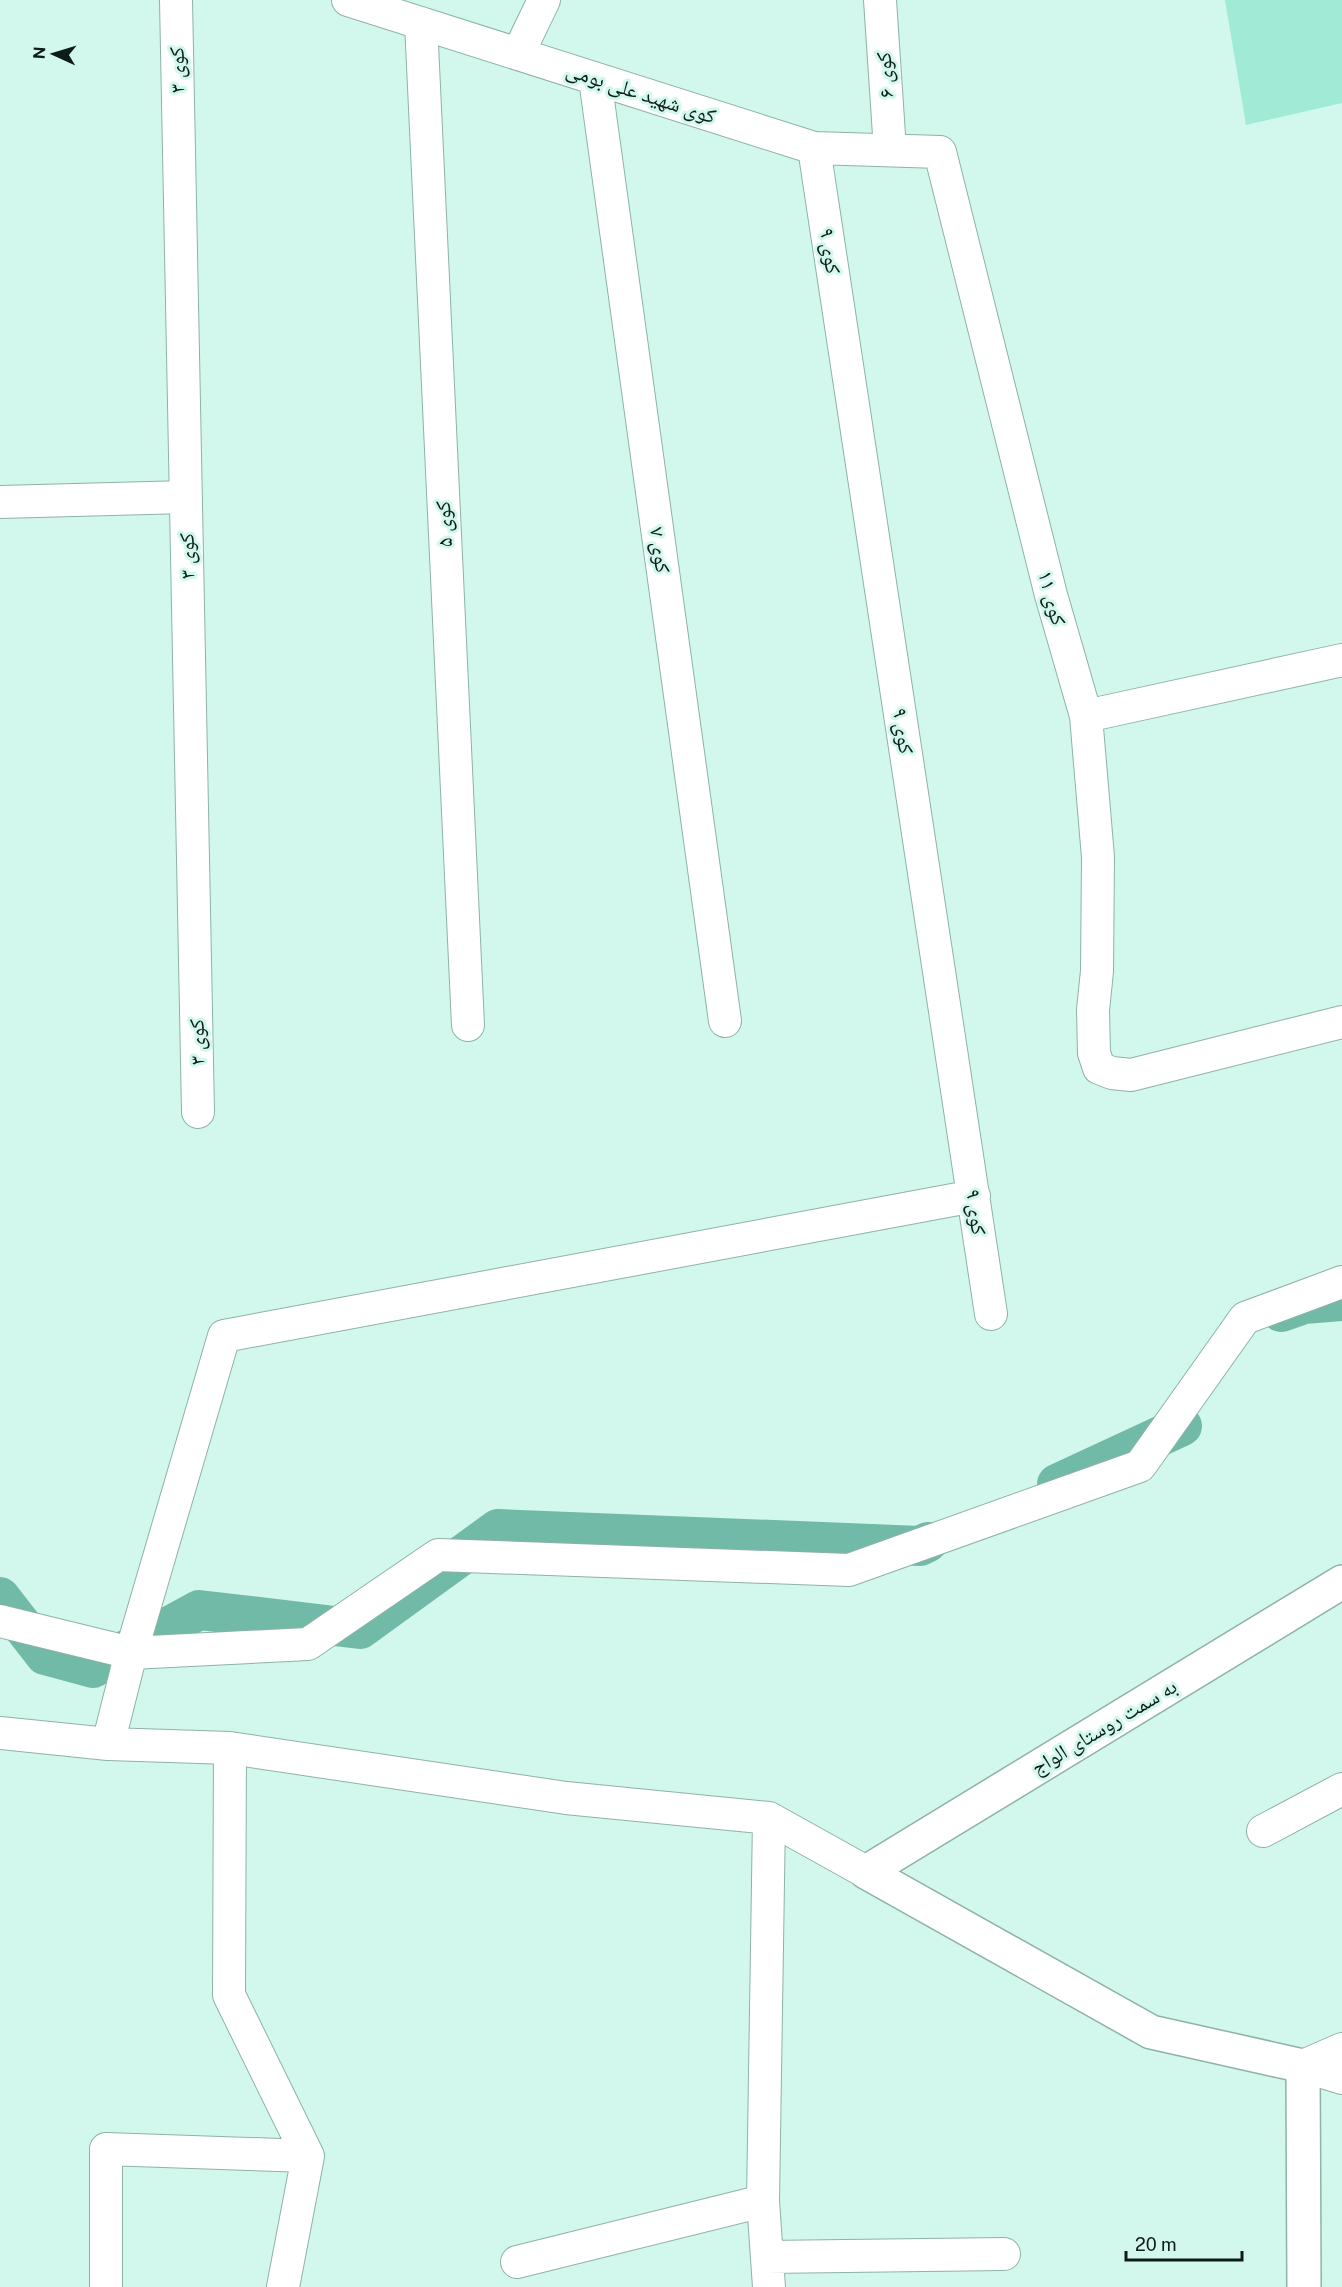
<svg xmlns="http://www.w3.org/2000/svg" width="1342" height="2287" font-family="'Public Sans','Noto Naskh Arabic',sans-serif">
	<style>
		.green { fill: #a1ead5 }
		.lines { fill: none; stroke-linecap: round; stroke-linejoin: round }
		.canal { stroke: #71baa7; stroke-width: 40 }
		.minor-casing { stroke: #8eb2a7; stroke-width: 34 }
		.tertiary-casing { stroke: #8eb2a7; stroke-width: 36 }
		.minor { stroke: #fff; stroke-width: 32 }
		.tertiary { stroke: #fff; stroke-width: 33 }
		.labels { text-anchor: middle; stroke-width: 6; stroke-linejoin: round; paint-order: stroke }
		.street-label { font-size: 21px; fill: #0e1c18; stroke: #d2f8ed }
	</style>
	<rect width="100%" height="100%" fill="#d2f8ed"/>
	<path class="green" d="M1225,0H1342V103L1246,125Z"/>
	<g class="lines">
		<path class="canal" d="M1281,1312L1304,1304L1342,1301
			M1057,1484L1182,1426
			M0,1597L45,1655L93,1668L199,1610L360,1629L498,1529L920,1546L928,1542"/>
		<g class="minor-casing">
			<path id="minor" d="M176,0L198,1112
				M348,0L814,148L940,152L1051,595L1086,716L1098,857L1097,971L1093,1010L1094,1053L1099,1068L1112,1073L1131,1075L1342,1022
				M880,0L890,150
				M421,23L468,1025
				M518,54L544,0
				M595,79L725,1021
				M814,148L991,1314
				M0,502L186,497
				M1086,716L1342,660
				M0,1621L131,1653L308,1644L438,1555L849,1570L1140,1466L1245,1318L1342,1282
				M0,1733L108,1744L230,1748L566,1798L769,1818L866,1872
				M108,1744L131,1653L224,1336L974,1196
				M769,1818L763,2201L769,2287
				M1263,1831L1342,1789
				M1303,2066L1342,2049
				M1303,2066L1342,2078
				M767,2257L1004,2254
				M517,2262L763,2201
				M106,2287V2149L308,2156L229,1995L230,1748
				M283,2287L308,2156"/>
		</g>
		<g class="tertiary-casing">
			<path id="tertiary" d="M1304,2287L1303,2066L1151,2032L866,1872L1342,1582"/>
		</g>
		<use href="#minor" class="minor"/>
		<use href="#tertiary" class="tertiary"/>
	</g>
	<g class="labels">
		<g class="street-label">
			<text transform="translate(177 70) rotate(-91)" y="7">کوی ۳</text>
			<text transform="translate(885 75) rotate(-94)" y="7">کوی ۶</text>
			<text transform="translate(641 93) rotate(18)" y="7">کوی شهید علی بومی</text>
			<text transform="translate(830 251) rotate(81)" y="7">کوی ۹</text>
			<text transform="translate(444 524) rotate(-93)" y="7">کوی ۵</text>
			<text transform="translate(660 550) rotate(82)" y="7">کوی ۷</text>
			<text transform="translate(187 556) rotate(-91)" y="7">کوی ۳</text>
			<text transform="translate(1052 598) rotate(75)" y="7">کوی ۱۱</text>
			<text transform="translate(903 731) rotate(81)" y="7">کوی ۹</text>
			<text transform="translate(197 1042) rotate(-91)" y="7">کوی ۳</text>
			<text transform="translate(976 1212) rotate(82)" y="7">کوی ۹</text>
			<text transform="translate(1104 1727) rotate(-31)" y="7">به سمت روستای الواج</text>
		</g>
	</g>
	<g transform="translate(54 54) rotate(274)" stroke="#d2f8ed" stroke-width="4.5" paint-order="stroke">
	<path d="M0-4.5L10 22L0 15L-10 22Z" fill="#0e1c18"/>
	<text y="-9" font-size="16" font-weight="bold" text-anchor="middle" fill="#0e1c18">N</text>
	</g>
	<path d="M1126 2251v9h116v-9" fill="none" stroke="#0e1c18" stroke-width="3"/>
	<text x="1135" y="2251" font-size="18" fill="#0e1c18" stroke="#d2f8ed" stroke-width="4.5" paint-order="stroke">20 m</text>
</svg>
